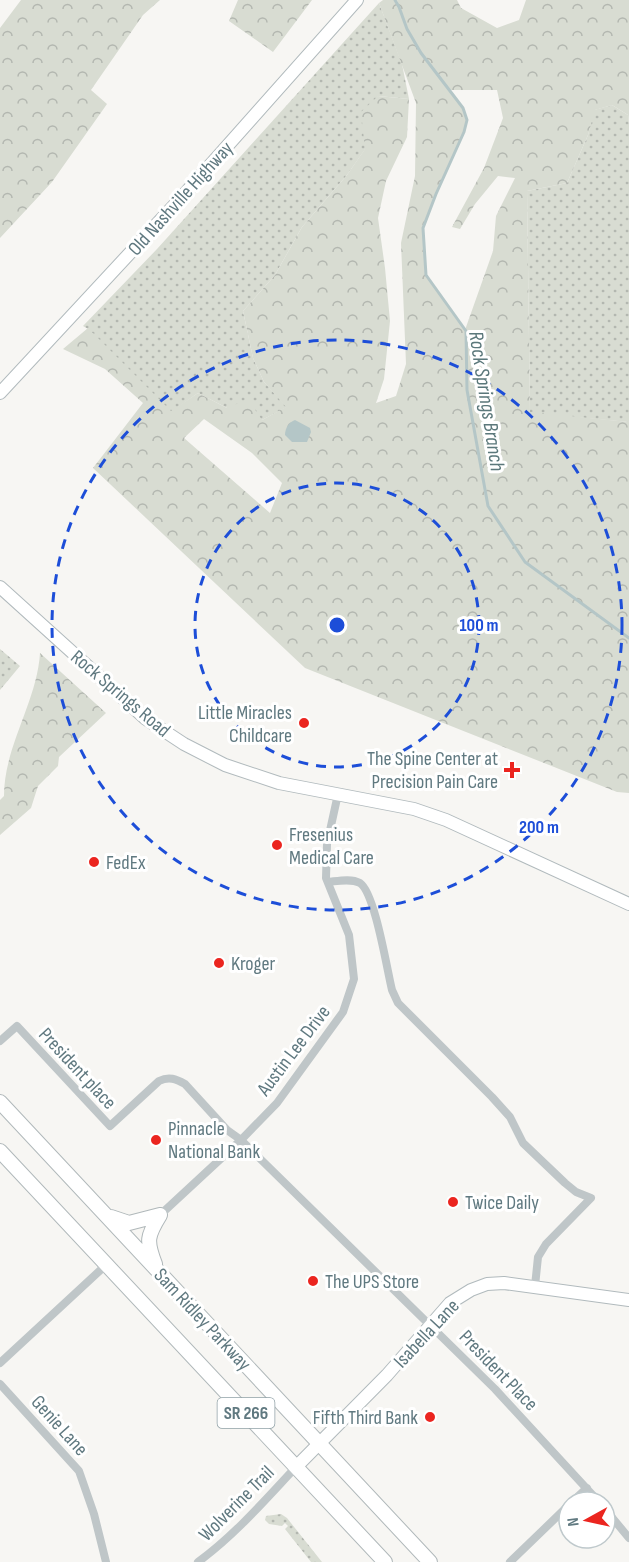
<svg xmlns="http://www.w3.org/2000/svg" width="629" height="1562" font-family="'Sofia Sans Condensed',sans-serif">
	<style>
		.grass { fill: url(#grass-dots) }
		.forest { fill: url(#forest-crowns); fill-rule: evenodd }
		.water { fill: #b4c6c7 }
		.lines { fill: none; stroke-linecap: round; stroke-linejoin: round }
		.stream { stroke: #b4c6c7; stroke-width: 3 }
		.secondary-casing { stroke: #b1babd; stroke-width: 14 }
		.primary-casing { stroke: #b0b8ba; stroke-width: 16 }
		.street { stroke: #bfc6c8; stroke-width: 8 }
		.secondary { stroke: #fff; stroke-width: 12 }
		.primary { stroke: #fff; stroke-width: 14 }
		.ring { fill: none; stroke: #1d4ed8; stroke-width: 3; stroke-dasharray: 10 8 }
		.poi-dot { fill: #eb251f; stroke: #fff; stroke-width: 2 }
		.labels { text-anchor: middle; stroke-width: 6; stroke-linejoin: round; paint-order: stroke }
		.shield { fill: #fff; stroke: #90a1a6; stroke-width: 1.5 }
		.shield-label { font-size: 18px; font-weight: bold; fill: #607980 }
		.street-label { font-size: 20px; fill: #607980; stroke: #fff }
		.poi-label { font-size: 20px; fill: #607980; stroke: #fff; text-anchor: start }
		.water-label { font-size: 21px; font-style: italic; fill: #5b787b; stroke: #fff }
		.centre { fill: #1d4ed8; stroke: #fff; stroke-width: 3 }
		.ring-label { font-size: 18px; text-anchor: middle; font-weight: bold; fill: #1d4ed8; stroke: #fff; stroke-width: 6; stroke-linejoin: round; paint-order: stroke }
	</style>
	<defs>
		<pattern id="grass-dots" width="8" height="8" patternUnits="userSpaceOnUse" patternTransform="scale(1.5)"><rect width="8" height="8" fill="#d8dcd2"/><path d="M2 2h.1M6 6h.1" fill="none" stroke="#b3b7b0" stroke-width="1.8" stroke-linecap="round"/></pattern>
		<pattern id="forest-crowns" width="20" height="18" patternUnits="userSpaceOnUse" patternTransform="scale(1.5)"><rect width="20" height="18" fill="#d8dcd2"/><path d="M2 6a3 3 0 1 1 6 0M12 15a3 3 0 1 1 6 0" fill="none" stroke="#b3b7b0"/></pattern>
	</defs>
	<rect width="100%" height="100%" fill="#f7f6f3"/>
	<path class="grass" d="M379,3L402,64L409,99L378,96L366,148L347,175L302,227L275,275L243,311L253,358L264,382L287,407L262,420L227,408L198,393L171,412L88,329L83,326L157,249Z
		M612,105L628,115L629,124V422L530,413L527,191L567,183L588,135L594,110Z
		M0,649L20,666L0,690Z
		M281,1514L287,1518L322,1562H311L285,1529L288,1526L285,1523L282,1526L269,1524L265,1520L266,1516Z"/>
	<path class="forest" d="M21,0H160L143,15L91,90L107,104L52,182L0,238V28Z
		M238,0H312L273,52L229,21Z
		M383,0H395L398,4L397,0H457L461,8L497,28L519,20L526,0H629V124L628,115L612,105L595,110L588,135L567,183L527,191L530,412L629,422V793L617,792L305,668L93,468L143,403L105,369L63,349L88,328L171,411L198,393L227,408L248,399L262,420L286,407L264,382L253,358L243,311L275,275L302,227L347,175L365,149L361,112L378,96L409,99L407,137L386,181L378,218L385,268L390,321L384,379L376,403L396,396L406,364L401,243L415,176L416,103L379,3ZM450,90H497L503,118L484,168L452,227L460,229L475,204L498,176L515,178L496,216L493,251L465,330L426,275L423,228L436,194L464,132L467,120L463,108ZM204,419L252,453L282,483L270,513L184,438Z
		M40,653L106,713L59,757L58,766L38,786L31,808L0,835V800L4,796C4,746 37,702 40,653Z"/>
	<path class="water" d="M295,420L310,428L311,432L307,442H292L285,435C285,428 289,422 295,420Z"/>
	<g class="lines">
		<path class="stream" d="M395,0L399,7L407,29L421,53L463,108L467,120L464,132L436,194L423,228L426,275L466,331L467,390L488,506L525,562L629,638"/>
		<g class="secondary-casing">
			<path id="secondary" d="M0,393L181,198L357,0
				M0,587L146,719L184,744L225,765L279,783L414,809L446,820L629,904
				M296,1467L387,1375L450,1303L471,1290L487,1284L504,1283L629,1300"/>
		</g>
		<g class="primary-casing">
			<path id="primary" d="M0,1102L430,1562
				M0,1151L385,1562
				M111,1217L129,1223L160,1215
				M155,1264C146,1241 147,1236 160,1215"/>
		</g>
		<path class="street" d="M328,882C338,881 351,878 360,883C375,893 387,970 392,990L398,1003L492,1097L510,1117L523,1143L565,1183L576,1192L591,1198L546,1244L538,1257L535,1286
			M0,1041L17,1026L110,1126L159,1081C169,1076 176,1079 185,1084L227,1130L241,1140L495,1389L599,1502
			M160,1215L241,1140L277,1103L343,1012L354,979L349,935L326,878L327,844L338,794
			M0,1363L107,1264
			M0,1384L79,1471L94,1514L106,1562
			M572,1502L587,1488
			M605,1509L629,1538
			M198,1562C235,1535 265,1500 296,1467
			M510,1562L569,1505"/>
		<use href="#secondary" class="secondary"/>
		<use href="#primary" class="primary"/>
	</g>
	<g class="ring">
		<circle cx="337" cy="625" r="142"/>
		<circle cx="337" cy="625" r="285"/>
	</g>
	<g class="poi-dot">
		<circle cx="304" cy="723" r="6"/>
		<path d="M509 761h6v6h6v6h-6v6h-6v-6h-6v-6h6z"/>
		<circle cx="277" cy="845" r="6"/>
		<circle cx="94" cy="862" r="6"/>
		<circle cx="219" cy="963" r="6"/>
		<circle cx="156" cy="1140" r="6"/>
		<circle cx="453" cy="1202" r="6"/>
		<circle cx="313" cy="1281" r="6"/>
		<circle cx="430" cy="1417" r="6"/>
	</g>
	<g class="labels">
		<rect class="shield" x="217.5" y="1398" width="57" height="30" rx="4.5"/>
		<g class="shield-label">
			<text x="246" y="1419">SR 266</text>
		</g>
		<g class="street-label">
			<text transform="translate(180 198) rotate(-48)" y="7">Old Nashville Highway</text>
			<text transform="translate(121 693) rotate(40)" y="7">Rock Springs Road</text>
			<text transform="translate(293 1050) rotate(-53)" y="7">Austin Lee Drive</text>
			<text transform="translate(78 1068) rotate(47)" y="7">President place</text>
			<text transform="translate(203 1319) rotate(47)" y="7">Sam Ridley Parkway</text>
			<text transform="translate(426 1333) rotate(-47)" y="7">Isabella Lane</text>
			<text transform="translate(499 1370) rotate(46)" y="7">President Place</text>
			<text transform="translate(60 1425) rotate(48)" y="7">Genie Lane</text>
			<text transform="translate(236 1503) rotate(-45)" y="7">Wolverine Trail</text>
		</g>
		<g class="poi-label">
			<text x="292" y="719" text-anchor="end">Little Miracles<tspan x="292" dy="23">Childcare</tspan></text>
			<text x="498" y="765" text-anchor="end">The Spine Center at<tspan x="498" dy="23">Precision Pain Care</tspan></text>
			<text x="289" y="841">Fresenius<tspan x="289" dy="23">Medical Care</tspan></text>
			<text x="106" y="869">FedEx</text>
			<text x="231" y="970">Kroger</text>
			<text x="168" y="1135">Pinnacle<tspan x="168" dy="23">National Bank</tspan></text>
			<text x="465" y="1209">Twice Daily</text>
			<text x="325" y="1288">The UPS Store</text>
			<text x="418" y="1424" text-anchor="end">Fifth Third Bank</text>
		</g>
		<g class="water-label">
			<text transform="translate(487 401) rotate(81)" y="7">Rock Springs Branch</text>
		</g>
	</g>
	<circle cx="337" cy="625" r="9" class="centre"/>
	<g class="ring-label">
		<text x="479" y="631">100 m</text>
		<text x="539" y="833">200 m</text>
	</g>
	<g transform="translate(587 1520) rotate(262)"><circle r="28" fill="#ffffff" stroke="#bfc9cc" stroke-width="1.5"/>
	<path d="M0-4.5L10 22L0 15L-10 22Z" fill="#eb251f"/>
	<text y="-9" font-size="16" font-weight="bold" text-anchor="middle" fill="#607980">N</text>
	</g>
</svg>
